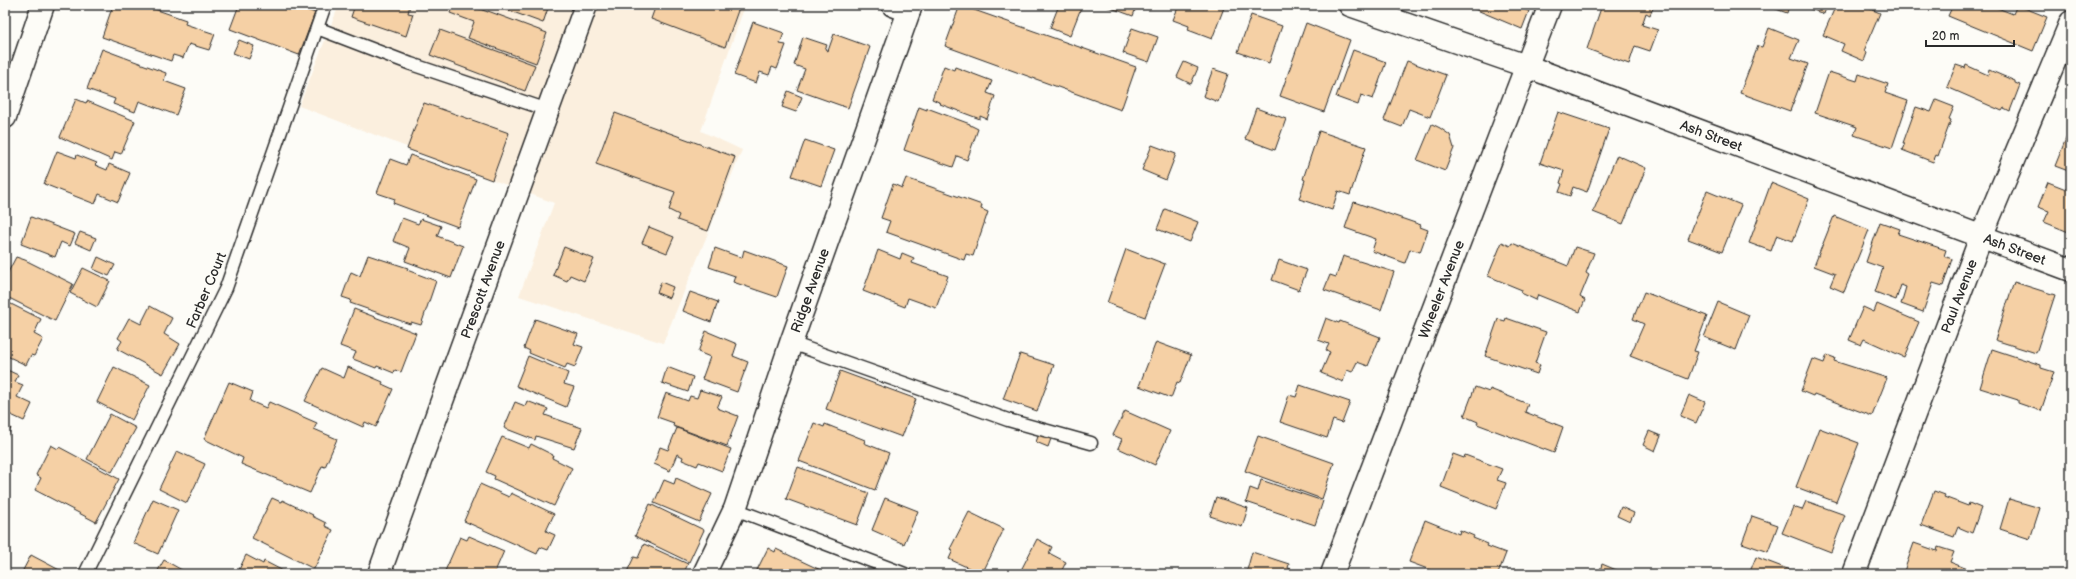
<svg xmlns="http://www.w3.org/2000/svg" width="2076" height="579" font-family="'Balsamiq Sans',sans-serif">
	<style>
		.built { fill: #fbefde }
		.building { fill: #f5d0a5; stroke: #2b2b2b }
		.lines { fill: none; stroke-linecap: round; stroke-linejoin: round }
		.lane-casing { stroke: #2b2b2b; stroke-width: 15 }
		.street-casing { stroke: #2b2b2b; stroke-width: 25 }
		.secondary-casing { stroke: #2b2b2b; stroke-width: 25 }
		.primary-casing { stroke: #2b2b2b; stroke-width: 25 }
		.lane { stroke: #fdfcf7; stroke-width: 12 }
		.street { stroke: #fdfcf7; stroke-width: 22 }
		.secondary { stroke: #fdfcf7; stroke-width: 22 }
		.primary { stroke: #fdfcf7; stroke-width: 22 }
		.labels { text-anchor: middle; stroke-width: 3.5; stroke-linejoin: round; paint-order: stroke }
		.street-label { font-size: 14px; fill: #2b2b2b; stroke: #fdfcf7 }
	</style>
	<rect width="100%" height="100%" fill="#fdfcf7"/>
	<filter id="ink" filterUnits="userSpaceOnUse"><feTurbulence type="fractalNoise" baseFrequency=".025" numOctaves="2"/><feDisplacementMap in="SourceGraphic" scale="8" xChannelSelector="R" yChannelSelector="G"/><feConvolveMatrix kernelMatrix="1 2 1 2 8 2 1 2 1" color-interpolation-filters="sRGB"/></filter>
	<g filter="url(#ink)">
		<path class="built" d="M339,5H745L701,131L742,150L663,343L519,296L554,203L299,106Z"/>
		<path class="building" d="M113,5H143L186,20L185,24L215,34L209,50L189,44L183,58L173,55L171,61L102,37Z
			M239,5H293L315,13L299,55L230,29Z
			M355,5H410L408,13L413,14L406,36L351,17Z
			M453,5H468L488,12V11L547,33L536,63L468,38L474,22L450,13Z
			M494,5H549L543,23Z
			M656,5H740L725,47L651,19Z
			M960,5L1136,67L1121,110L945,46Z
			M1059,5H1073L1081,8L1070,36L1050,28Z
			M1103,5H1137L1133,16Z
			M1179,5H1225L1212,39L1188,30L1189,26L1173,20Z
			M1465,5H1521L1520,8L1529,11L1522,29Z
			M1602,5H1654L1650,15L1646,13L1642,25L1658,30L1650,51L1635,46L1629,64L1587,49Z
			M1765,5H1789L1787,13Z
			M1799,5H1827L1824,14Z
			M1836,5H1861L1880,13L1864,51L1867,53L1864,61L1841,51L1844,44L1823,35Z
			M1906,5H1918L1916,9Z
			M1953,5H1990L2013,14L2017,5L2047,17L2033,51L1948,16Z
			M1251,15L1282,26L1269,63L1238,52Z
			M753,22L784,33L780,44L786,45L777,69L772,67L769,75L760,72L756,83L734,75Z
			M1306,23L1350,40L1324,112L1280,96Z
			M1132,28L1158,37L1149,62L1123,53Z
			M1769,28L1799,40L1791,58L1808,64L1790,111L1740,93L1758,46L1762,47Z
			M440,30L535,65L525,91L430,55Z
			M834,34L870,47L848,108L797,90L805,69L794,65L803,37L827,45L825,49L828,51Z
			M239,40L254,46L249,59L233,53Z
			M102,49L166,73L164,81L186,89L176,115L139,101L135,112L113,104L115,99L87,89Z
			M1353,50L1386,62L1373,99L1361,95L1358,105L1336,97Z
			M1407,61L1446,75L1430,117L1409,109L1402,127L1384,120Z
			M1184,62L1198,68L1191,84L1177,77Z
			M1956,65L1965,68L1966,65L1988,75L1989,70L2015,81V83L2020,85L2010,111L2004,108L2002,111L1947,87Z
			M944,66L954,70L955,67L992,81L987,93L995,96L987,119L980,116V119L940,104L941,103L932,99Z
			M1213,69L1228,74L1218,102L1203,96Z
			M1829,72L1857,81L1859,74L1888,84L1885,93L1908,101L1892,148L1854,135L1857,127L1815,113Z
			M788,91L802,97L796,112L782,107Z
			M76,99L86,103L87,101L135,121L121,154L115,152L112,160L60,137Z
			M1936,100L1954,107L1949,119L1951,120L1938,156L1936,155L1933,162L1902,150L1905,143H1903L1916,107L1931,112Z
			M424,103L509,133L492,180L407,149Z
			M919,107L927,110V108L970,124V125L978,129L967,160L957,156L953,167L904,150Z
			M1256,108L1286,119L1275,150L1245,139Z
			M1558,112L1609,129L1587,192L1573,187L1570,196L1559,192L1562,184L1560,183L1564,171L1540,163Z
			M615,113L735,157L708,231L677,220L679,215L669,210L675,192L596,164Z
			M1432,124L1440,128L1450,135L1454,148L1445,171L1417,160Z
			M1319,131L1366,147L1350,195L1338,191L1332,210L1299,199L1305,180L1303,179Z
			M2067,136L2071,138V172L2055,166Z
			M805,140L834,150L821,186L792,176Z
			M1152,145L1176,154L1166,180L1142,170Z
			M57,151L76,158L77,155L97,163L95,165L107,170L109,164L130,173L118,202L99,194L95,204L44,184Z
			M410,155L476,179L458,227L393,203L395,199L377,193L390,159L406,165Z
			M1617,155L1646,168L1623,224L1593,212Z
			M906,178L982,205L981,209L988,212L973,256L966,254L964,260L886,232L890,221L881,218L893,184L902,188Z
			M2048,182L2071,191V233L2044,222L2049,211L2038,207Z
			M1771,183L1809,199L1793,241L1777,235L1771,251L1749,243Z
			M1707,191L1741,205L1722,252L1688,239Z
			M1354,202L1421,225L1420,227L1428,230L1420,252L1410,249L1405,263L1372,251L1376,239L1345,228Z
			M1165,209L1198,222L1190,242L1157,229Z
			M1834,216L1869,230L1844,292L1830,286L1835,274L1814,266Z
			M31,217L75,234L70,246L61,242L55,257L21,244Z
			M402,218L418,224L421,219L441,226L437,236L463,246L451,278L405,261L410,248L393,241Z
			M1880,222L1900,229L1898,234L1946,250L1944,256L1952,259L1943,286L1933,283L1923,312L1901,304L1906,287L1901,285L1896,300L1875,292L1883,268L1866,262Z
			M649,227L674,237L667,253L642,243Z
			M80,232L96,238L91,250L75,243Z
			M1502,242L1510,246L1512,243L1568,266L1575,247L1594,253L1586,273L1589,275L1580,297L1585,300L1580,312L1538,295L1536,300L1521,293L1522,290L1488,276Z
			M564,247L594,259L584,281L570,275L567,281L553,275Z
			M715,248L742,258L744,250L788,266L777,297L733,282L735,276L709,267Z
			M1126,249L1165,264L1145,317L1107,303Z
			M878,250L900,259L902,253L914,258L912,263L948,276L936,308L908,298L905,307L863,291Z
			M368,255L408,268L407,270L436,281L421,325L411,322L410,324L350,303L351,300L342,297L351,272L360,276Z
			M1343,256L1394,272L1381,310L1324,290L1330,275L1336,277Z
			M16,257L25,260L73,284L55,321L5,296V278Z
			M98,257L115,265L109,276L93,269Z
			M1279,260L1307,270L1299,290L1272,280Z
			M83,268L110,281L97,307L70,293Z
			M661,282L673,287L669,298L657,293Z
			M2014,282L2055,295L2036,353L1995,340Z
			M690,292L718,302L711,322L683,311Z
			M1644,292L1707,316L1694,351L1698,352L1688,379L1630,356L1644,324L1633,319Z
			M7,302L41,319L34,334L43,339L34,356L31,355L26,365L5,355V305Z
			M1718,302L1749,315L1736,350L1704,337Z
			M1877,304L1919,322L1904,357L1864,339L1861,345L1849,340L1863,307L1874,312Z
			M150,306L172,318L164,334L180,344L163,374L117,349L122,341L118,338L129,318L141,324Z
			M354,309L416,333L401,372L395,370L394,373L377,366L376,368L353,359L356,352L340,346Z
			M1326,318L1339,323L1340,321L1380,337L1368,366L1357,362L1352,372L1347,370L1343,382L1321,373L1330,352L1326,350L1329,344L1318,340Z
			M1506,318L1546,332L1535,363L1540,365L1537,374L1485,356L1498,319L1505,321Z
			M535,319L578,334L574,344L583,347L575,367L567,364L565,368L529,353L530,351L524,348Z
			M706,331L737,344L733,356L748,362L737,392L702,379L710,357L698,352Z
			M1156,342L1191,355L1180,383L1177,382L1171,398L1139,386Z
			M1992,349L2041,365V368L2054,372L2041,411L2018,403V400L1980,388Z
			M1020,354L1054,365L1037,411L1003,399Z
			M1827,355L1835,358L1834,361L1887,378L1872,416L1814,394L1813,396L1801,391L1813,359L1824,363Z
			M528,356L568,373L564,384L574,387L566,407L516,386Z
			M114,367L150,385L132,420L97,402Z
			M348,367L383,382L382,384L393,389L376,427L365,422L363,427L305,401L322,368L344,378Z
			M667,367L693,377L688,392L662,383Z
			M5,369L18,375L15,382L23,385L17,397L32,404L24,421L9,414L7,417L5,416Z
			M840,371L916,399L902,437L826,409Z
			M229,382L253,392L250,401L266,408L269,402L317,423L314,429L337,439L325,467L322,466L310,493L241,464L243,458L204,439Z
			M1300,385L1350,402L1342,423L1333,420L1327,438L1280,422L1289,395L1296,397Z
			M1475,387L1489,392L1490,389L1528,404L1525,412L1563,427L1554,453L1477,424L1478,422L1464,416Z
			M700,390L722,397L717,408L738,416L727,446L673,426L674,423L657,417L666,393L688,401L690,396L697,398Z
			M1689,395L1705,402L1696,423L1680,416Z
			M527,401L548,409L545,415L582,428L574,448L536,436L535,440L504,428L515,402L525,406Z
			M1125,411L1170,431L1155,465L1118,448L1122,439L1113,435Z
			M110,414L136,428L112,472L87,459Z
			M814,423L824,427L825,424L865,440L864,443L889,453L875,490L799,461Z
			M5,425L11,428L5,441Z
			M677,428L731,449L722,471L699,462L697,466L682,460L683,457L677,454L670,471L654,464L660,447L668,450Z
			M1819,428L1859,443L1836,502L1796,487Z
			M1040,431L1052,436L1048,447L1036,442Z
			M1649,431L1661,436L1655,451L1643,445Z
			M1258,436L1334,463L1322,499L1245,471Z
			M502,437L529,448L531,444L553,455L552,458L572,468L554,506L494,479L495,476L486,472Z
			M51,445L58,449L59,447L119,479L96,522L35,490L41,478L36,475Z
			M177,451L205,464L187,503L159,489Z
			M1453,454L1464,458L1465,455L1502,469L1497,480L1506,483L1496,509L1441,487Z
			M798,467L869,493L857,525L786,499Z
			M676,478L712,494L699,522L654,503L664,480L674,484Z
			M1261,480L1323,501L1315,525L1246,502L1250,488L1258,491Z
			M480,484L509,497L511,493L554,514L546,531L555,535L548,550L540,547L537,554L464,521Z
			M1934,491L1945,495L1944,497L1968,506L1969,503L1981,508L1972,533L1958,527L1954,537L1921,525Z
			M1216,497L1248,508L1242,527L1210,516Z
			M272,498L281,502L282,500L313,515L312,516L326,523L325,526L333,530L314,569L252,538Z
			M885,498L918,511L904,544L872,530Z
			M153,499L178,510L158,554L133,543Z
			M2009,499L2040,508L2030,539L2000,529Z
			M1806,501L1845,515L1831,552L1782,533L1793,507L1802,510Z
			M650,504L704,530L689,562L635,536Z
			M1621,507L1634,513L1630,522L1617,516Z
			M969,512L1004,529L982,574L949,559L953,550L950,549Z
			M1752,516L1778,525L1768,552L1742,543Z
			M1425,520L1459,534L1460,530L1474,536L1473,538L1488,544L1487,546L1506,553L1498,574H1441L1409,562Z
			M469,536L504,551L494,574H452L445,571L460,537L467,540Z
			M1037,539L1052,547L1049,553L1066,562L1060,574H1019Z
			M1914,543L1937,551L1938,547L1954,552L1950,562L1970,570L1969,574H1903Z
			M644,544L688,564L683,574H626L634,557L638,558Z
			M768,548L775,552L776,549L829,574H755Z
			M1252,552L1289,564L1288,568L1296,571L1295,574H1246Z
			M31,555L67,574H21Z
			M246,555L263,564L264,561L289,574H237Z
			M1756,557L1798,573V574H1749Z
			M164,560L189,574H156Z
			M1602,564L1621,572L1620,574H1599Z"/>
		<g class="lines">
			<g class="lane-casing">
				<path id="lane" d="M317,28L411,64L548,110
					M791,343L1008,420L1091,443
					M735,509L905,574
					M85,574L226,288L325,5"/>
			</g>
			<g class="street-casing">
				<g id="street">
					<path id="s1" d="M1526,66L2071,270"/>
					<path d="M5,117L43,5"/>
					<path id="s2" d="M379,574L586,5"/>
					<path id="s3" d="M704,574L735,509L791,343L909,11"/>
					<path id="s4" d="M1854,574L1981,237L2071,22"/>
				</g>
			</g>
			<g class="secondary-casing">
				<path id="secondary" d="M893,5L909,11L911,5
					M1350,5L1526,66"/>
			</g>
			<g class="primary-casing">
				<g id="primary">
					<path id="s5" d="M1332,574L1550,5"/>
				</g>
			</g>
			<use href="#lane" class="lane"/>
			<use href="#street" class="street"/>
			<use href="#secondary" class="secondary"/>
			<use href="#primary" class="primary"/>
		</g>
	</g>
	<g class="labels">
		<g class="street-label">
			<text dy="5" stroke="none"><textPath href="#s1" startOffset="198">Ash Street</textPath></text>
			<text dy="5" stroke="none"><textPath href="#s1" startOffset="522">Ash Street</textPath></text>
			<text dy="5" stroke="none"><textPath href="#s2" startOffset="303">Prescott Avenue</textPath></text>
			<text transform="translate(206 290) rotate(-67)" y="5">Farber Court</text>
			<text dy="5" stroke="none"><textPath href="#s5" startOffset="305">Wheeler Avenue</textPath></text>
			<text dy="5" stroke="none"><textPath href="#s3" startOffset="303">Ridge Avenue</textPath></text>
			<text dy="5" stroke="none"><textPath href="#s4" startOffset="297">Paul Avenue</textPath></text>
		</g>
	</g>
	<rect width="2076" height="579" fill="none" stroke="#fdfcf7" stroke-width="20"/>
	<rect x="10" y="10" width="2056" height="559" fill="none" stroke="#2b2b2b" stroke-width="1.5" filter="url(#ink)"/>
	<path d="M1926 40v6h88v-6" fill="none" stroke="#2b2b2b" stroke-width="2"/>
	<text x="1932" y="40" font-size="12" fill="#2b2b2b" stroke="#fdfcf7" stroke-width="3" paint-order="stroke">20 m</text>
</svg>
